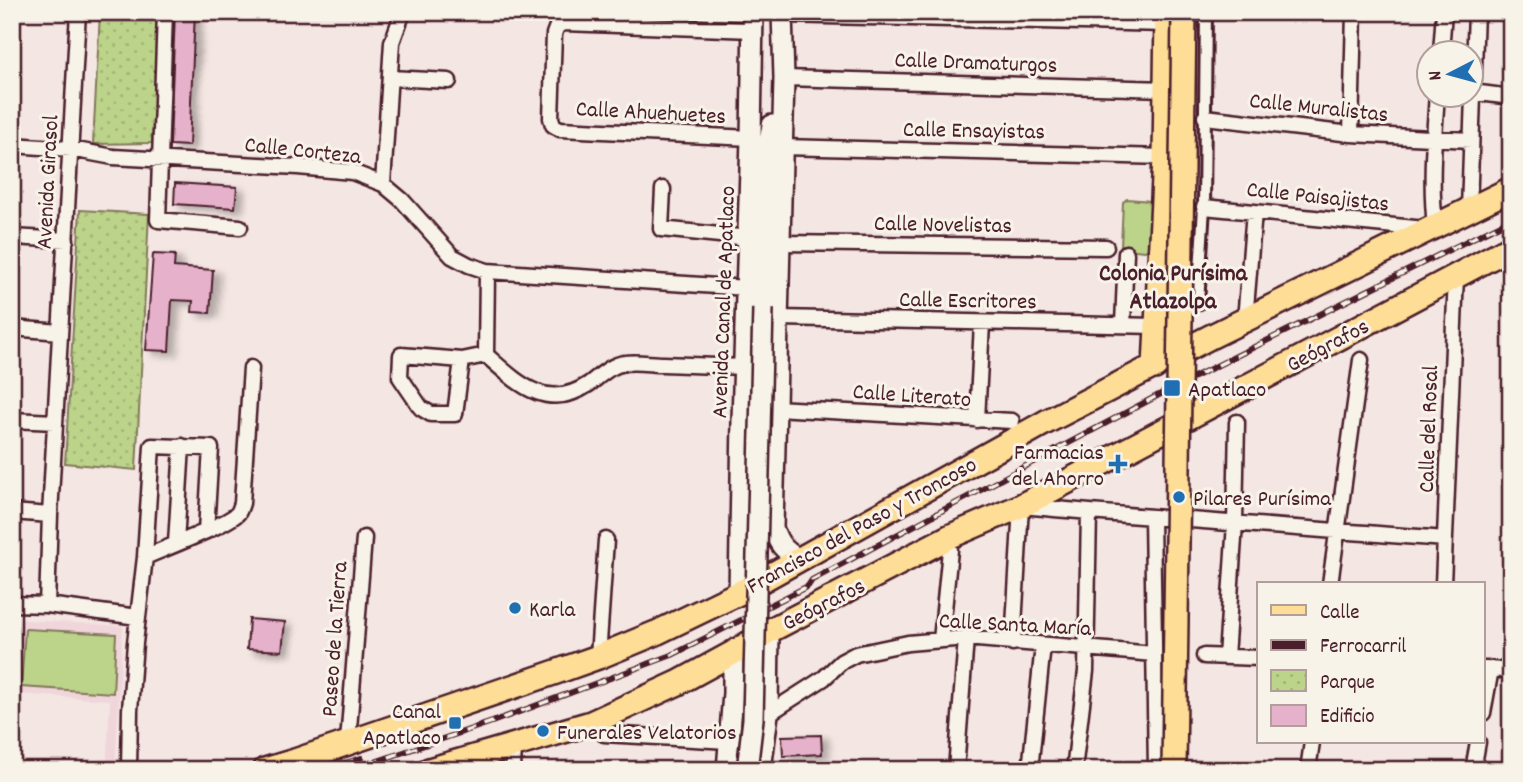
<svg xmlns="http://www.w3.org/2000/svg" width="1523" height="782" font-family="Dekko,sans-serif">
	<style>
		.built { fill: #f0d6db }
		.grass { fill: #bcd38a; stroke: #83795a; stroke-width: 2 }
		.park { fill: url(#park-dots); stroke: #83795a; stroke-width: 2 }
		.building { fill: #e6b1cb; stroke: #4a1f2b; stroke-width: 2; filter: url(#shadow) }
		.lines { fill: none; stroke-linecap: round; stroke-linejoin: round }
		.pedestrian-casing { stroke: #4a1f2b; stroke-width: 16 }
		.minor-casing { stroke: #4a1f2b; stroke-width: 19 }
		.tertiary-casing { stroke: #4a1f2b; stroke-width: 24 }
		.primary-casing { stroke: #4a1f2b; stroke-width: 28 }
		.pedestrian { stroke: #f7f3e8; stroke-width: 10 }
		.minor { stroke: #f7f3e8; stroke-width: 14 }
		.tertiary { stroke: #f7f3e8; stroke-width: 19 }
		.primary { stroke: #fedd96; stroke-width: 23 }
		.rail-casing { stroke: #4a1f2b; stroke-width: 6 }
		.rail { stroke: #f7f3e8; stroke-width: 3.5; stroke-dasharray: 10; stroke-linecap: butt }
		.tertiary-bridge-casing { stroke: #4a1f2b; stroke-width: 24; stroke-linecap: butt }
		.primary-bridge-casing { stroke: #4a1f2b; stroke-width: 28; stroke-linecap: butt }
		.tertiary-bridge { stroke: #f7f3e8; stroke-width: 19 }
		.primary-bridge { stroke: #fedd96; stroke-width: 23 }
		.poi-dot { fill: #1f6fb2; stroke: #f7f3e8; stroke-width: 2.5 }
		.labels { text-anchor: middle; stroke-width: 6; stroke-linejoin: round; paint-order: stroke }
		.street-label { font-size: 23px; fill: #4a1f2b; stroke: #f7f3e8 }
		.poi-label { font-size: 23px; fill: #4a1f2b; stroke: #f7f3e8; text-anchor: start }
		.neighbourhood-label { font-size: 24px; font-weight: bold; fill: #4a1f2b; stroke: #f7f3e8 }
	</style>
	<defs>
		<pattern id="park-dots" width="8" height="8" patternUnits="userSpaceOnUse" patternTransform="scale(1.75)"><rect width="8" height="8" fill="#bcd38a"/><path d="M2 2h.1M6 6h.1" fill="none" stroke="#a3b577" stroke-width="1.8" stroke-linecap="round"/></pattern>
		<filter id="shadow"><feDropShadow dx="7" dy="4" stdDeviation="3.5" flood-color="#0004"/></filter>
	</defs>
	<rect width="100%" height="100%" fill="#f4e6e2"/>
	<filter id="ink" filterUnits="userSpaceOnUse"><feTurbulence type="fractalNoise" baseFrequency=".0143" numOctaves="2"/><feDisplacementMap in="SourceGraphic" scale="14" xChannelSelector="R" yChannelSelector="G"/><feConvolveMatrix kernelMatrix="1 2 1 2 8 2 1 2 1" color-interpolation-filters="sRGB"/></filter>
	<g filter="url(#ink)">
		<path class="built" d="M12,619L123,626L115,770H106L110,700L14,694L12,739Z"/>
		<path class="grass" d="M1127,199L1150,201L1148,249L1145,251L1124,249L1121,247L1123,202Z
			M25,629L116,634L113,693L21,687Z"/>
		<path class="park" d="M159,12L152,143L93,144L100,13Z
			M80,210L149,214L136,470L65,463Z"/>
		<path class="building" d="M175,12H195L189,146L170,145Z
			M175,183L237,187L235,208L174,204Z
			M153,254L175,255L174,267L213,270L210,313L192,312L193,301L172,300L169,351L146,350Z
			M249,619L285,622L282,651L247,649Z
			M821,735L822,754L783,756L782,736Z"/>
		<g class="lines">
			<g class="pedestrian-casing">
				<path id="pedestrian" d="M1198,304L1204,207L1206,12"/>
			</g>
			<g class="minor-casing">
				<path id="minor" d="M165,12L158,220L240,227
					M782,15L1167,24
					M1441,52L1444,12
					M390,78L449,81
					M784,78L1167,89
					M1472,92L1511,97
					M1205,117L1351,134L1471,140
					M1351,134L1354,12
					M751,138L560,129L553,125L551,118L554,34L557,26L564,23L753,30
					M12,145L71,149L113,157L298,167L352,172L383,184L402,200L452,256L469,265L487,271L747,288
					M782,147L1165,157
					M383,184L392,42L403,12
					M663,189L661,229L749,238
					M1204,207L1425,229
					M1469,209L1476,12
					M1435,226C1430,182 1434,138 1437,94
					M12,237L66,240
					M780,243L1106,247
					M487,271L486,355C517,382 546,413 589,384C600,376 610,365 625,363C637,361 651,364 663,364C690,365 717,366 744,367
					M779,318L1156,326
					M1245,320L1254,212
					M1123,324L1126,253
					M12,328L60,332
					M462,360L455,414H431L421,408L400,377L401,355L462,360L486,355
					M775,408L1012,421
					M12,420L55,422
					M977,420L982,323
					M12,512L50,515
					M1152,517L1156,770
					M176,543L182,446
					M145,557C161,550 229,524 238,513C240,510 241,506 242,503L251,368
					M1330,584L1361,360
					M1443,584L1456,276
					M12,604L47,605L138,617
					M47,605L50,515L78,12
					M941,640L950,550
					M1013,643L1021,506C1162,519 1303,528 1445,539
					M1204,656L1259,658
					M598,657L606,540
					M1226,657L1235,523L1237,422
					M1484,669L1511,670
					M1483,713L1491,669
					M768,714L824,678L841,662L856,654L908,643L966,638L1154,654
					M591,723L604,734L729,741
					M348,742L364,538
					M129,770L130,710L135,643L145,557L152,446L211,448L206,531
					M513,770L514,744
					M956,770L966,638
					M1030,770L1043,645
					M1074,770L1086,671L1089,512
					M1308,770L1312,742
					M1473,770L1478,742"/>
			</g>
			<g class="tertiary-casing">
				<path id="tertiary" d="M782,12L784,78L773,528C779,545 783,549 798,559
					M763,308L767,156L772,125
					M739,593L742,420L751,138L753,12
					M727,770L733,693V653
					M761,770L768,714L769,631"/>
			</g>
			<g class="primary-casing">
				<path id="primary" d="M1155,367L1165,157L1167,12
					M265,770L295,761L556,672L598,657L656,633L739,593L1046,422L1210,337L1511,189
					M429,770L591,723L678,683L733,653L769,631L951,536L1021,506L1511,247"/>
			</g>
			<use href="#pedestrian" class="pedestrian"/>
			<use href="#minor" class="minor"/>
			<use href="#tertiary" class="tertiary"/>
			<use href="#primary" class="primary"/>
			<g class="rail-casing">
				<path id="rail" d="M325,770L361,758
					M351,770L492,722L672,655L808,586L812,580L1172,388L1511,219"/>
			</g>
			<use href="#rail" class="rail"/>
			<g class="tertiary-bridge-casing">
				<path id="tertiary-bridge" d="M747,770L753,719L763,308"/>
			</g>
			<g class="primary-bridge-casing">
				<path id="primary-bridge" d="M1174,770L1184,12"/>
			</g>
			<use href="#tertiary-bridge" class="tertiary-bridge"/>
			<use href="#primary-bridge" class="primary-bridge"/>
		</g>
	</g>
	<g class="poi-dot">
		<rect x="1163" y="379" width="18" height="18" rx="3.5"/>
		<path d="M1114.5 453.5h7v7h7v7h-7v7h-7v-7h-7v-7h7z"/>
		<circle cx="1179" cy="497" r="7"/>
		<circle cx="515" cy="608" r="7"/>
		<rect x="448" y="716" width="14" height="14" rx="3.5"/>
		<circle cx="543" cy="731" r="7"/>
	</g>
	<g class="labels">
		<g class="street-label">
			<text transform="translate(976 61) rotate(2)" y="8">Calle Dramaturgos</text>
			<text transform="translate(1319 106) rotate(6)" y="8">Calle Muralistas</text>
			<text transform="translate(651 111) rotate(3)" y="8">Calle Ahuehuetes</text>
			<text transform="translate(974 129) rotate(1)" y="8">Calle Ensayistas</text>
			<text transform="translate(303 149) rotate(6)" y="8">Calle Corteza</text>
			<text transform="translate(46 182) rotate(-87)" y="8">Avenida Girasol</text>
			<text transform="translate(1318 195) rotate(6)" y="8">Calle Paisajistas</text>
			<text transform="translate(943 223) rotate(1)" y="8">Calle Novelistas</text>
			<text transform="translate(968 299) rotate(1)" y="8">Calle Escritores</text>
			<text transform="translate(722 302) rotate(-88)" y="8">Avenida Canal de Apatlaco</text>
			<text transform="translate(1327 344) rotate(-28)" y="8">Geógrafos</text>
			<text transform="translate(912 394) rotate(4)" y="8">Calle Literato</text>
			<text transform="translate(1427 429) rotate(-88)" y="8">Calle del Rosal</text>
			<text transform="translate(861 524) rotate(-29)" y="8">Francisco del Paso y Troncoso</text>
			<text transform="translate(823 603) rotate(-27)" y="8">Geógrafos</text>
			<text transform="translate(1015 623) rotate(3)" y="8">Calle Santa María</text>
			<text transform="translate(333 639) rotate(-86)" y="8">Paseo de la Tierra</text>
		</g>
		<g class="poi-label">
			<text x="1188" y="396">Apatlaco</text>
			<text x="1104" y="459" text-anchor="end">Farmacias<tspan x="1104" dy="26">del Ahorro</tspan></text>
			<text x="1193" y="505">Pilares Purísima</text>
			<text x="529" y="616">Karla</text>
			<text x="441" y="718" text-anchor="end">Canal<tspan x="441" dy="26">Apatlaco</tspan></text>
			<text x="557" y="739">Funerales Velatorios</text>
		</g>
		<g class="neighbourhood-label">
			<text x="1173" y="280">Colonia Purísima<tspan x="1173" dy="28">Atlazolpa</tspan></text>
		</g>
	</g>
	<rect width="1523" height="782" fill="none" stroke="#f7f3e8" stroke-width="42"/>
	<rect x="21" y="21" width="1481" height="740" fill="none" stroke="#4a1f2b" stroke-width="2.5" filter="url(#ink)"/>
	<rect x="1257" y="582" width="228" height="161" fill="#f7f3e8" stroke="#b29e9c" stroke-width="2"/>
	<rect x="1271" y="605" width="35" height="10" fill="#fedd96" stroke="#b29e9c" stroke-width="2"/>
	<text x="1320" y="618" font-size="21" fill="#4a1f2b">Calle</text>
	<rect x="1271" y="640" width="35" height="10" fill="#4a1f2b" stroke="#b29e9c" stroke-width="2"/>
	<text x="1320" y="652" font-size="21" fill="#4a1f2b">Ferrocarril</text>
	<rect x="1271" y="670" width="35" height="21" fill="url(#park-dots)" stroke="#b29e9c" stroke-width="2"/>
	<text x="1320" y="688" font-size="21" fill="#4a1f2b">Parque</text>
	<rect x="1271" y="705" width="35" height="21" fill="#e6b1cb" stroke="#b29e9c" stroke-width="2"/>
	<text x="1320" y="722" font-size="21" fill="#4a1f2b">Edificio</text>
	<g transform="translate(1450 74) rotate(264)"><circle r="33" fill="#f7f3e8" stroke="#b29e9c" stroke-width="2"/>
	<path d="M0-5L12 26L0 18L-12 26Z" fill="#1f6fb2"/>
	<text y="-10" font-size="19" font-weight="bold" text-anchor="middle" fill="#4a1f2b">N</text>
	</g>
</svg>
